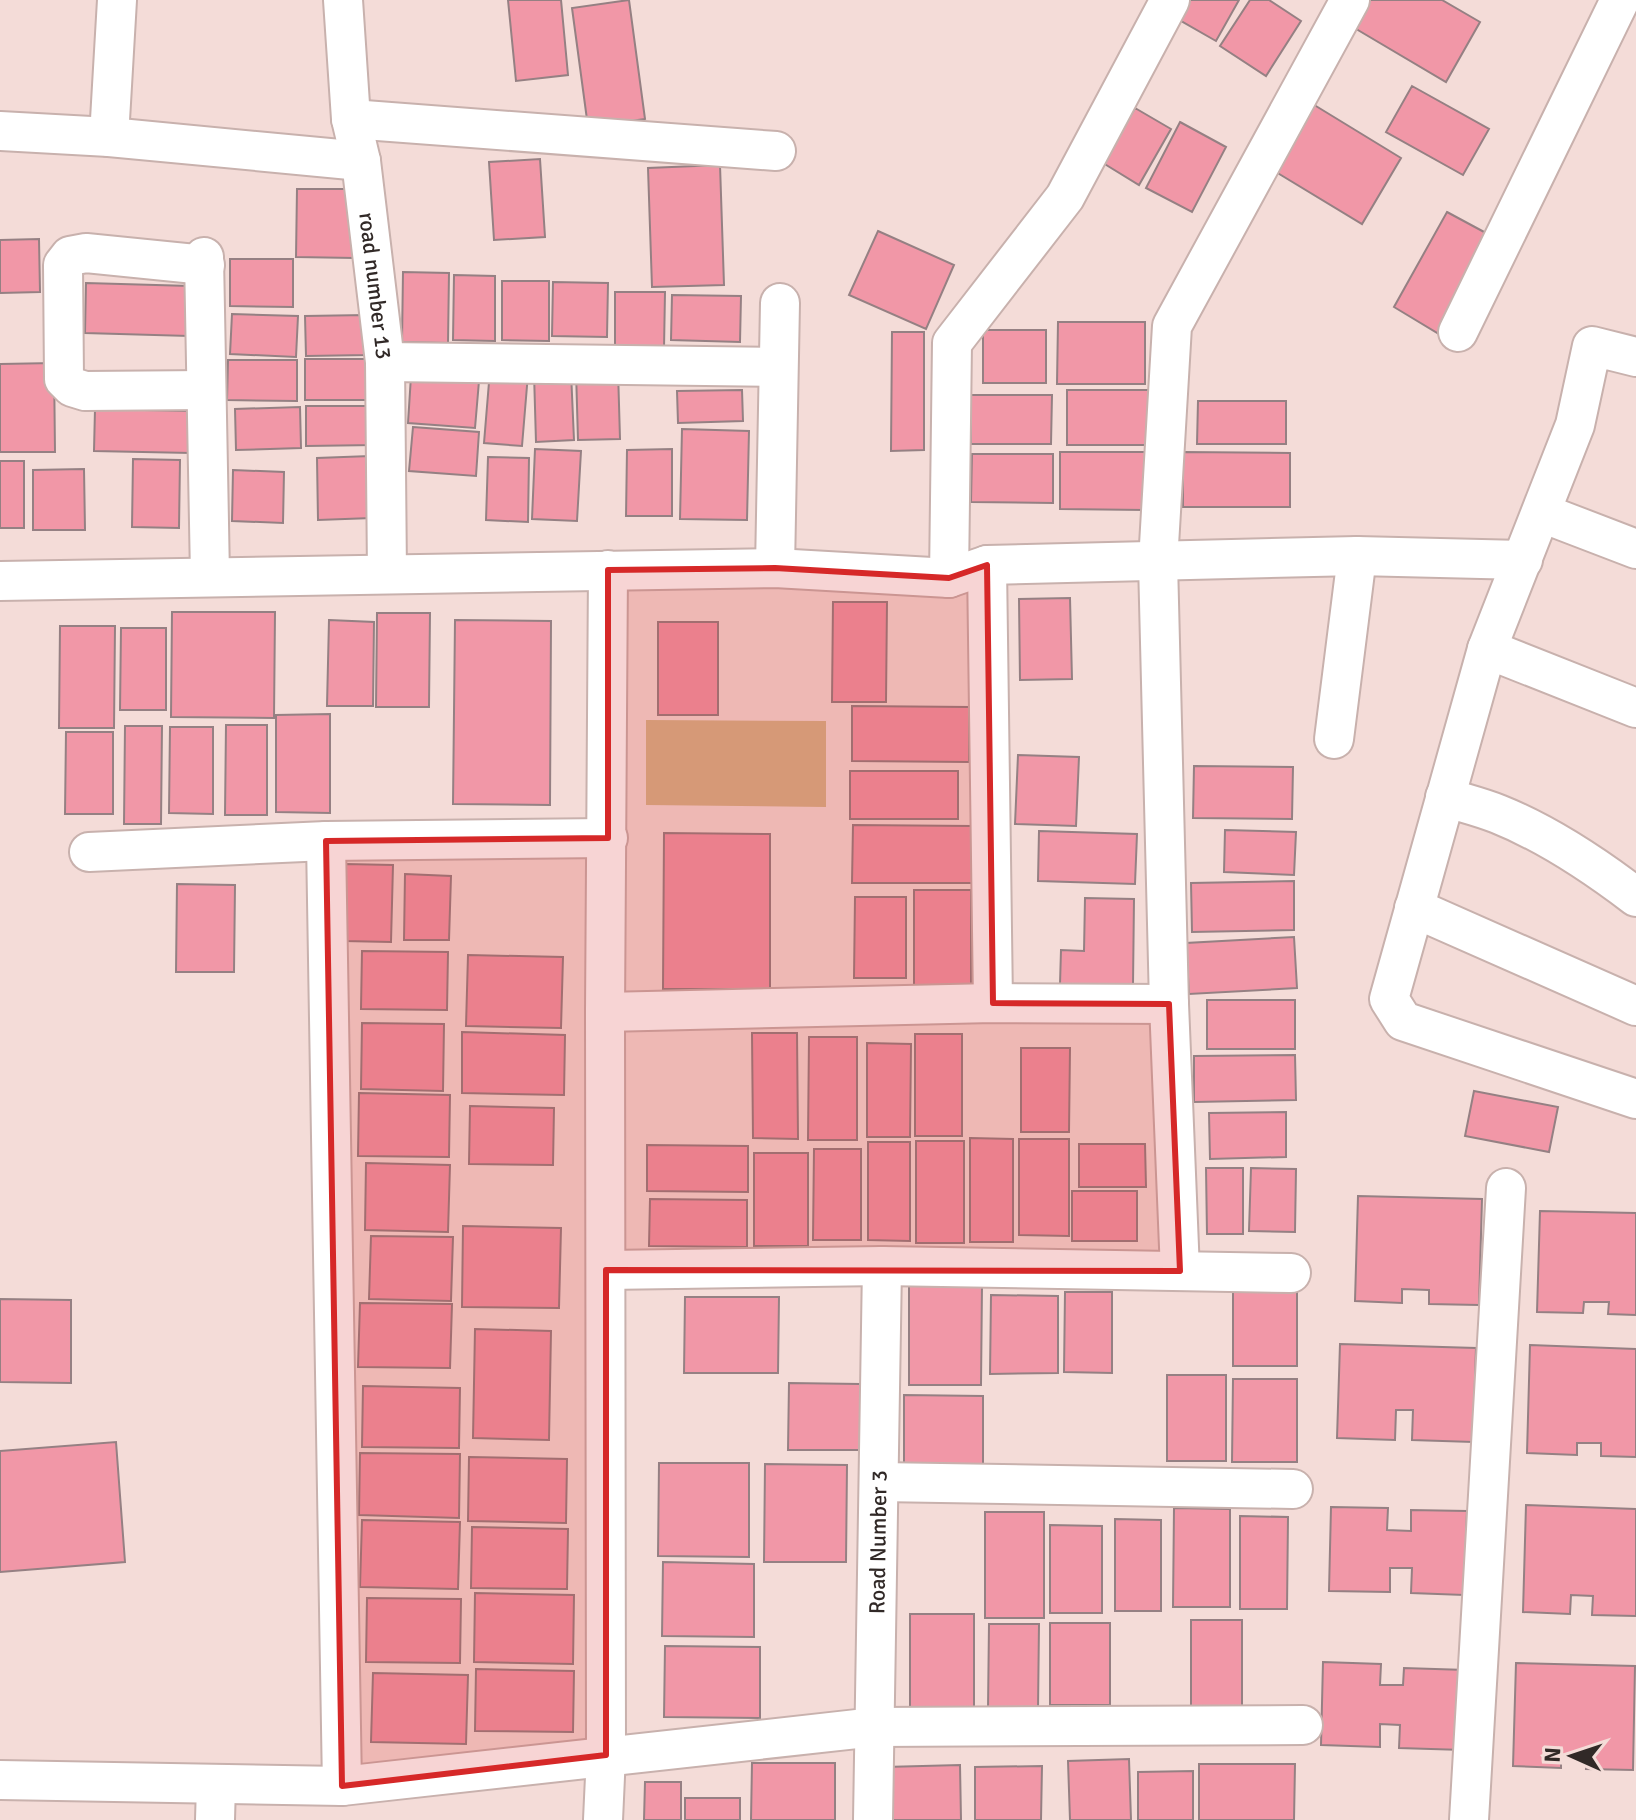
<svg xmlns="http://www.w3.org/2000/svg" width="1636" height="1820" font-family="Signika,sans-serif">
	<style>
		.green { fill: #d6b68b }
		.building { fill: #f197a7; stroke: #958083; stroke-width: 2 }
		.lines { fill: none; stroke-linecap: round; stroke-linejoin: round }
		.minor-casing { stroke: #c8b1ad; stroke-width: 42 }
		.minor { stroke: #fff; stroke-width: 38 }
		.marked { fill: #d62828; fill-opacity: 0.2; stroke: #d62828; stroke-width: 6; stroke-linejoin: round }
		.labels { text-anchor: middle; stroke-width: 6; stroke-linejoin: round; paint-order: stroke }
		.street-label { font-size: 22px; fill: #312927; stroke: #f4dcd8 }
	</style>
	<rect width="100%" height="100%" fill="#f4dcd8"/>
	<path class="green" d="M646,720L826,721V807L646,805Z"/>
	<path class="building" d="M508,0H561L568,75L516,81Z
		M629,0L645,119L588,127L572,8Z
		M1186,0H1239L1216,41L1176,18Z
		M1250,0H1269L1301,21L1266,76L1220,46Z
		M1359,0H1442L1480,22L1446,82L1346,23Z
		M1412,86L1489,129L1463,175L1386,132Z
		M1311,103L1401,158L1362,224L1271,169Z
		M1135,108L1171,129L1139,185L1103,163Z
		M1180,122L1226,147L1192,212L1146,188Z
		M540,159L545,237L494,240L489,162Z
		M720,165L724,285L652,287L648,168Z
		M297,189H353L354,258L296,257Z
		M1447,212L1499,240L1444,337L1394,307Z
		M878,231L954,265L926,329L849,295Z
		M39,239L40,292L0,293V240Z
		M230,259H293V307L230,306Z
		M403,272L449,273L448,343L402,342Z
		M454,275L495,276V341L453,340Z
		M502,281H549V341L502,340Z
		M553,282L608,283L607,337L552,336Z
		M86,283L190,286L189,336L85,333Z
		M615,292H665L664,349L615,348Z
		M672,295L741,296L740,342L671,340Z
		M232,314L298,316L296,357L230,354Z
		M366,315L368,355L306,356L305,316Z
		M1058,322H1145V384H1057Z
		M983,330H1046V383H983Z
		M892,332H924V450L891,451Z
		M305,359H374V400H305Z
		M228,360H297V401L227,400Z
		M54,363L55,452H0V364Z
		M490,370L528,374L522,446L484,443Z
		M618,370L620,439L578,440L576,371Z
		M571,372L574,440L536,442L534,373Z
		M411,376L479,381L475,428L408,423Z
		M742,390L743,421L678,423L677,391Z
		M1067,390H1149V445H1067Z
		M971,395H1052L1051,444H971Z
		M1198,401H1286V444H1197Z
		M306,406H374L375,445L306,446Z
		M300,407L301,448L236,450L235,409Z
		M95,409L192,411L191,453L94,451Z
		M413,427L479,432L476,476L409,471Z
		M682,429L749,431L747,520L680,519Z
		M535,449L581,451L577,521L532,519Z
		M672,449V516H626L627,450Z
		M1060,452H1145V510L1060,509Z
		M1183,452L1290,453V507H1183Z
		M972,454H1053V503L971,502Z
		M370,456L372,518L318,520L317,458Z
		M488,457L529,458L528,522L486,520Z
		M133,459L180,460L179,528L132,527Z
		M0,461H24V528H0Z
		M84,469L85,530H33V470Z
		M233,470L284,472L283,523L232,521Z
		M1070,598L1072,679L1020,680L1019,599Z
		M833,602H887L886,702H832Z
		M172,612H275L274,718L171,717Z
		M377,613H430L429,707H376Z
		M329,620L374,622L373,706H327Z
		M455,620L551,621L550,805L453,804Z
		M658,622H718V715H658Z
		M60,626H115L114,728H59Z
		M121,628H166V710H120Z
		M852,706L969,707V762L852,761Z
		M330,714V813L276,812V715Z
		M226,725H267V815H225Z
		M125,726H162L161,824H124Z
		M170,727H213V814L169,813Z
		M66,732H113V814H65Z
		M1018,755L1079,757L1076,826L1015,824Z
		M1194,766L1293,767L1292,819L1193,818Z
		M850,771H958V819H850Z
		M853,825L972,826V883H852Z
		M1225,830L1296,832L1294,875L1224,872Z
		M1039,831L1137,834L1135,884L1038,881Z
		M664,833L770,834V989H663Z
		M345,864L393,865L391,942L344,941Z
		M405,874L451,876L449,940H404Z
		M1294,881V930L1192,932L1191,883Z
		M177,884L235,885L234,972H176Z
		M914,890H971V986H914Z
		M855,897H906V978H854Z
		M1085,898L1134,899L1133,985L1060,984L1061,950L1084,951Z
		M1294,937L1297,988L1189,994L1186,943Z
		M362,951L448,952L447,1010L361,1009Z
		M468,955L563,957L561,1028L466,1026Z
		M1207,1000H1295V1049H1207Z
		M362,1023L444,1024L443,1091L361,1089Z
		M462,1032L565,1035L564,1095L462,1093Z
		M752,1033H797L798,1139L753,1138Z
		M915,1034H962V1136H915Z
		M809,1037H857V1140H808Z
		M867,1043L911,1044L910,1137H867Z
		M1021,1048H1070L1069,1132H1021Z
		M1295,1055L1296,1100L1194,1102V1056Z
		M1474,1091L1558,1107L1549,1152L1465,1136Z
		M359,1093L450,1095L449,1157L358,1156Z
		M470,1106L554,1108L553,1165L469,1164Z
		M1286,1112V1157L1210,1159L1209,1113Z
		M970,1138L1013,1139V1242H970Z
		M1019,1139H1069V1236L1019,1235Z
		M916,1141H964V1243H916Z
		M868,1142H910V1241L868,1240Z
		M1079,1144H1145L1146,1187H1079Z
		M647,1145L748,1146V1192L647,1191Z
		M814,1149H861V1240H813Z
		M754,1153H808V1246H754Z
		M366,1163L450,1165L448,1232L365,1230Z
		M1206,1168H1243V1234H1207Z
		M1251,1168L1296,1169L1295,1232L1249,1231Z
		M1072,1191H1137V1241H1072Z
		M1358,1196L1482,1199L1479,1305L1429,1304V1290L1402,1289V1303L1355,1301Z
		M650,1199L747,1200V1247L649,1246Z
		M1540,1211L1636,1213V1315L1608,1314L1609,1302H1584L1583,1313L1537,1312Z
		M463,1226L561,1228L559,1308L462,1307Z
		M371,1236L453,1237L451,1301L369,1299Z
		M1233,1284H1297V1366H1233Z
		M909,1286H982L981,1385H909Z
		M1065,1292H1112V1373L1064,1372Z
		M991,1295L1058,1296V1373L990,1374Z
		M685,1297H779L778,1373H684Z
		M0,1299L71,1300V1383L0,1382Z
		M360,1303L452,1304L450,1368L358,1367Z
		M475,1329L551,1331L549,1440L473,1438Z
		M1340,1344L1476,1348L1473,1442L1412,1440L1413,1410H1396L1395,1440L1337,1438Z
		M1530,1345L1636,1349V1457L1601,1456V1443H1577V1455L1527,1453Z
		M1167,1375H1226V1461H1167Z
		M1233,1379H1297V1462H1232Z
		M789,1383L860,1384L861,1450H788Z
		M363,1386L460,1388L459,1448L362,1447Z
		M904,1395L983,1396V1474L904,1473Z
		M116,1442L125,1562L0,1572V1451Z
		M360,1453L460,1454L459,1518L359,1515Z
		M469,1457L567,1459L566,1523L468,1521Z
		M659,1463H749V1557L658,1556Z
		M765,1464L847,1465L846,1562H764Z
		M1526,1505L1636,1509V1616L1592,1615L1593,1596L1571,1595L1570,1614L1523,1612Z
		M1331,1507L1388,1508L1387,1530L1411,1531V1510L1467,1511L1464,1595L1411,1593L1412,1568H1390V1592L1329,1591Z
		M1174,1508L1230,1509V1607H1173Z
		M985,1512H1044V1618H985Z
		M1240,1516L1288,1517L1287,1609H1240Z
		M1115,1519L1161,1520V1611H1115Z
		M362,1520L460,1522L458,1589L360,1587Z
		M1050,1525L1102,1526V1613H1050Z
		M472,1527L568,1529L567,1589L471,1588Z
		M663,1562L754,1564V1637L662,1636Z
		M475,1593L574,1595L573,1664L474,1662Z
		M367,1598L461,1599L460,1663L366,1662Z
		M910,1614H974V1714H910Z
		M1191,1620H1242V1712H1191Z
		M1050,1623H1110V1705H1050Z
		M989,1624H1039L1038,1710H988Z
		M665,1646L760,1647V1718L664,1717Z
		M1323,1662L1381,1664L1380,1685H1403L1404,1668L1466,1670L1463,1750L1399,1748L1400,1725L1380,1724V1747L1321,1745Z
		M1516,1663L1635,1666L1633,1770L1586,1769L1587,1756L1561,1755V1768L1513,1766Z
		M476,1669L574,1671L573,1732L475,1731Z
		M373,1673L468,1675L466,1744L371,1742Z
		M1129,1759L1131,1820H1070L1068,1761Z
		M752,1763H835V1820H751Z
		M1199,1764H1295L1294,1820H1199Z
		M960,1765L961,1820H886L885,1767Z
		M1042,1766L1041,1820H975V1767Z
		M1193,1771V1820H1138V1772Z
		M645,1782H681V1820H644Z
		M685,1798H740V1820H685Z"/>
	<g class="lines">
		<g class="minor-casing">
			<g id="minor">
				<path id="s1" d="M343,0L351,119L361,161L385,362L387,574"/>
				<path d="M351,119L776,151"/>
				<path d="M0,131L109,137L361,161"/>
				<path d="M109,137L117,0"/>
				<path d="M204,257L210,576"/>
				<path d="M205,265L86,253L70,256L63,265L64,379L72,387L85,391L206,390"/>
				<path d="M1458,332L1620,0"/>
				<path d="M1636,357L1592,346L1575,425L1487,649L1389,999L1403,1021L1636,1099"/>
				<path d="M385,362L778,367"/>
				<path d="M1542,513L1636,549"/>
				<path d="M987,565L993,1003"/>
				<path d="M775,568L780,303"/>
				<path d="M949,578L952,343L1065,197L1170,0"/>
				<path d="M0,581L775,568L949,578L987,565L1357,556L1523,560"/>
				<path d="M1487,649L1636,708"/>
				<path d="M1334,739L1357,556"/>
				<path d="M1445,797C1463,803 1481,807 1498,814C1548,834 1594,865 1636,897"/>
				<path d="M326,841L342,1786"/>
				<path d="M89,852L326,841L608,838"/>
				<path d="M1414,908L1636,1006"/>
				<path d="M605,1012L993,1003L1169,1004"/>
				<path d="M606,1270L882,1266L1291,1273"/>
				<path d="M1180,1271L1169,1004L1158,562L1172,326L1350,0"/>
				<path d="M879,1482L1293,1489"/>
				<path d="M0,1780L342,1786L875,1727L1303,1725"/>
				<path d="M215,1820L216,1785"/>
				<path d="M603,1820L606,1755L605,1012L608,570"/>
				<path id="s2" d="M873,1820L882,1266"/>
				<path d="M1469,1820L1506,1188"/>
			</g>
		</g>
		<use href="#minor" class="minor"/>
	</g>
	<path class="marked" d="M987,565L993,1003L1169,1004L1180,1271L606,1270V1755L342,1786L326,841L608,838V570L775,568L949,578Z"/>
	<g class="labels">
		<g class="street-label">
			<text dy="8" stroke="none"><textPath href="#s1" startOffset="288">road number 13</textPath></text>
			<text dy="8" stroke="none"><textPath href="#s2" startOffset="278">Road Number 3</textPath></text>
		</g>
	</g>
	<g transform="translate(1572 1756) rotate(273)" stroke="#f4dcd8" stroke-width="6" paint-order="stroke">
	<path d="M0-6L14 30L0 20L-14 30Z" fill="#312927"/>
	<text y="-12" font-size="22" font-weight="bold" text-anchor="middle" fill="#312927">N</text>
	</g>
</svg>
